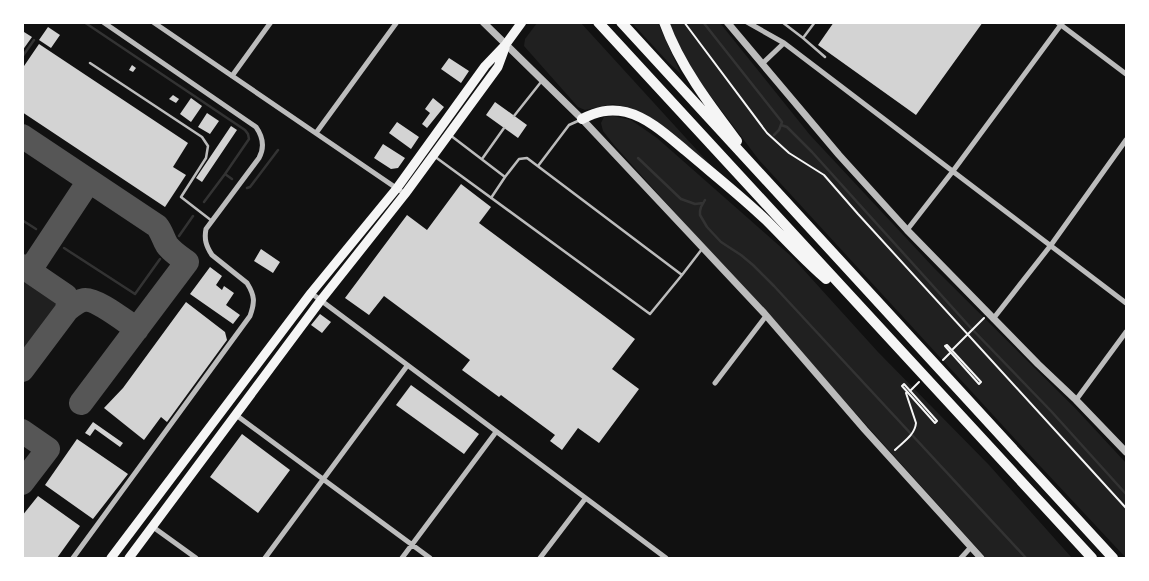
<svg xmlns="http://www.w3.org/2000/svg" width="1149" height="581" font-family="'Roboto Condensed',sans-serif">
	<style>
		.green { fill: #202020 }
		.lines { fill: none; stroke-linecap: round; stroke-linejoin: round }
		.stream { stroke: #333; stroke-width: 2.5 }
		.taxiway { stroke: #565656; stroke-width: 24 }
		.building { fill: #d3d3d3 }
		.path { stroke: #f5f5f5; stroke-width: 2 }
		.service { stroke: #bcbcbc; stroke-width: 2.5 }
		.minor { stroke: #bcbcbc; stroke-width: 5 }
		.tertiary { stroke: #bcbcbc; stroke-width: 7 }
		.primary { stroke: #f5f5f5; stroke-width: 9 }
		.motorway { stroke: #f5f5f5; stroke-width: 10 }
	</style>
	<rect width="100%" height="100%" fill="#111"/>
	<path class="green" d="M537,23H581L727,183L628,108L613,104L585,110L578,107L524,46L525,39Z
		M632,23H658L681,74L668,62Z
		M667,23H720L810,135L935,269L1076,409L1126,463V558L1026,451L759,160L697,78Z
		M613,116L631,120L657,138L792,257L878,352L989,465L1072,558H986L614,145L603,131L601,123L604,117Z
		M23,278L52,298C56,302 56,306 55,312L23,355Z"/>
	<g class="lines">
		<path class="stream" d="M84,22L245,130L248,134L249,139L225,174L204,202
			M703,22L782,122L779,130L774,135
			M22,57L34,40
			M781,125L787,127L812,152L970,327L1051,411L1126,494
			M638,158L681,199L695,204L703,203
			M225,174L232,179
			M247,188L250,187L278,150
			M705,200L701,207L700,211V215L707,227L721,242L741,255L753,265L774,286L1026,558
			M22,220L36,229
			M179,236L193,216
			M64,248L135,294L160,259"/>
		<path class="taxiway" d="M22,136L157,226C162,232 163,239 167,245C172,252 180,257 187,262L81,403
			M22,266L66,296L68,300L67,310
			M30,270L89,181
			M22,370L67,310C72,306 78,301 84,300C96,298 126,322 137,329
			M22,431L48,449L22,483"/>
	</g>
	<path class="building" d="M834,22H983L916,115L818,45Z
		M48,27L60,35L51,48L39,40Z
		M24,32L32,37L22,51V34Z
		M39,44L188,143L173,167L186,175L165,207L22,112V69Z
		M449,58L469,71L461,83L441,69Z
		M132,65L136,68L133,72L129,70Z
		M173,95L179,99L176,103L169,99Z
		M191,98L202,106L191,122L180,114Z
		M433,98L444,107L427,128L422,124L430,113L425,109Z
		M495,102L527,125L518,138L486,115Z
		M207,113L219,121L210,134L198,127Z
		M397,122L419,137L411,149L389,133Z
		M231,126L237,130L202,182L196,178Z
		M383,144L405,158L398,168L391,169L374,158Z
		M461,184L491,207L479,223L635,339L612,369L639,389L599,443L578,428L562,450L550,441L555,435L501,395L499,397L462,370L470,360L384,296L369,315L345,298L407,215L427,230Z
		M261,249L280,262L273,273L254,261Z
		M210,267L222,276L216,285L222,290L224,286L234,293L226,305L240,315L233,324L190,294Z
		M186,302L225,332L227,340L167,422L161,417L144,440L104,408L123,388Z
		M320,314L331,322L322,333L311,325Z
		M411,385L479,434L464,454L396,405Z
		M93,422L123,443L120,447L95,429L90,436L85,433Z
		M242,434L290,470L258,513L210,477Z
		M77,439L128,474L93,519L45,485Z
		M38,496L80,526L57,558H22V516Z"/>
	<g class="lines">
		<path class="path" d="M684,22L767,133L789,153L824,175L858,214L1126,508
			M947,345L981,382L979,384L945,346Z
			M952,350L984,318
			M943,360L950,353
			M904,384L937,421L935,423L902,386Z
			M910,391L919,382
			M895,450C903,442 915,435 916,423L906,393"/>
		<path class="service" d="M782,22L803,38L825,57
			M803,38L815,22
			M90,63L202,137L208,146L206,158L181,197L212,221
			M514,116L541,82
			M434,156L650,314L682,275L527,158L519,159L505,177L450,135
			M482,159L504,128
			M538,166L569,125L580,120
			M491,198L505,177
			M682,275L702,249"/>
		<path class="minor" d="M153,22L405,194
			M747,22L784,43L1126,303
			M1057,22L1126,74
			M762,64L784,43
			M232,76L271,22
			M316,133L397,22
			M907,230L953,171L1063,22
			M311,293L666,558
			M993,319L1051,245L1126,140
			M715,383L766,316
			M1076,400L1126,332
			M236,415L430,558
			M153,527L196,558
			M73,558L250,316C255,302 255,296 247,283L212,255C206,246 204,239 206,229L259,158C265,147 263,137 256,127L103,22
			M265,558L407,366
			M402,558L496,432
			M540,558L585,499
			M961,558L971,547"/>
		<path class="tertiary" d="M483,22L582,119L764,313L865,430L981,558
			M727,22L839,155L907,230L1038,364L1076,400L1126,452"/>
		<path class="primary" d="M111,558L311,293L397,188L485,66L506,44L522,22
			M129,558L321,300L405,194L498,67L505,48"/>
		<path class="motorway" d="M598,22L1092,558
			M621,22L1113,558
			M664,22C680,66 709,104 737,141
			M582,119C596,112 609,108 626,112C649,118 668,136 686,151C713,174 741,196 766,220C786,240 805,261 826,279"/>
	</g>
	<rect width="1149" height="581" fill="none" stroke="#ffffff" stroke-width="48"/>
</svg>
